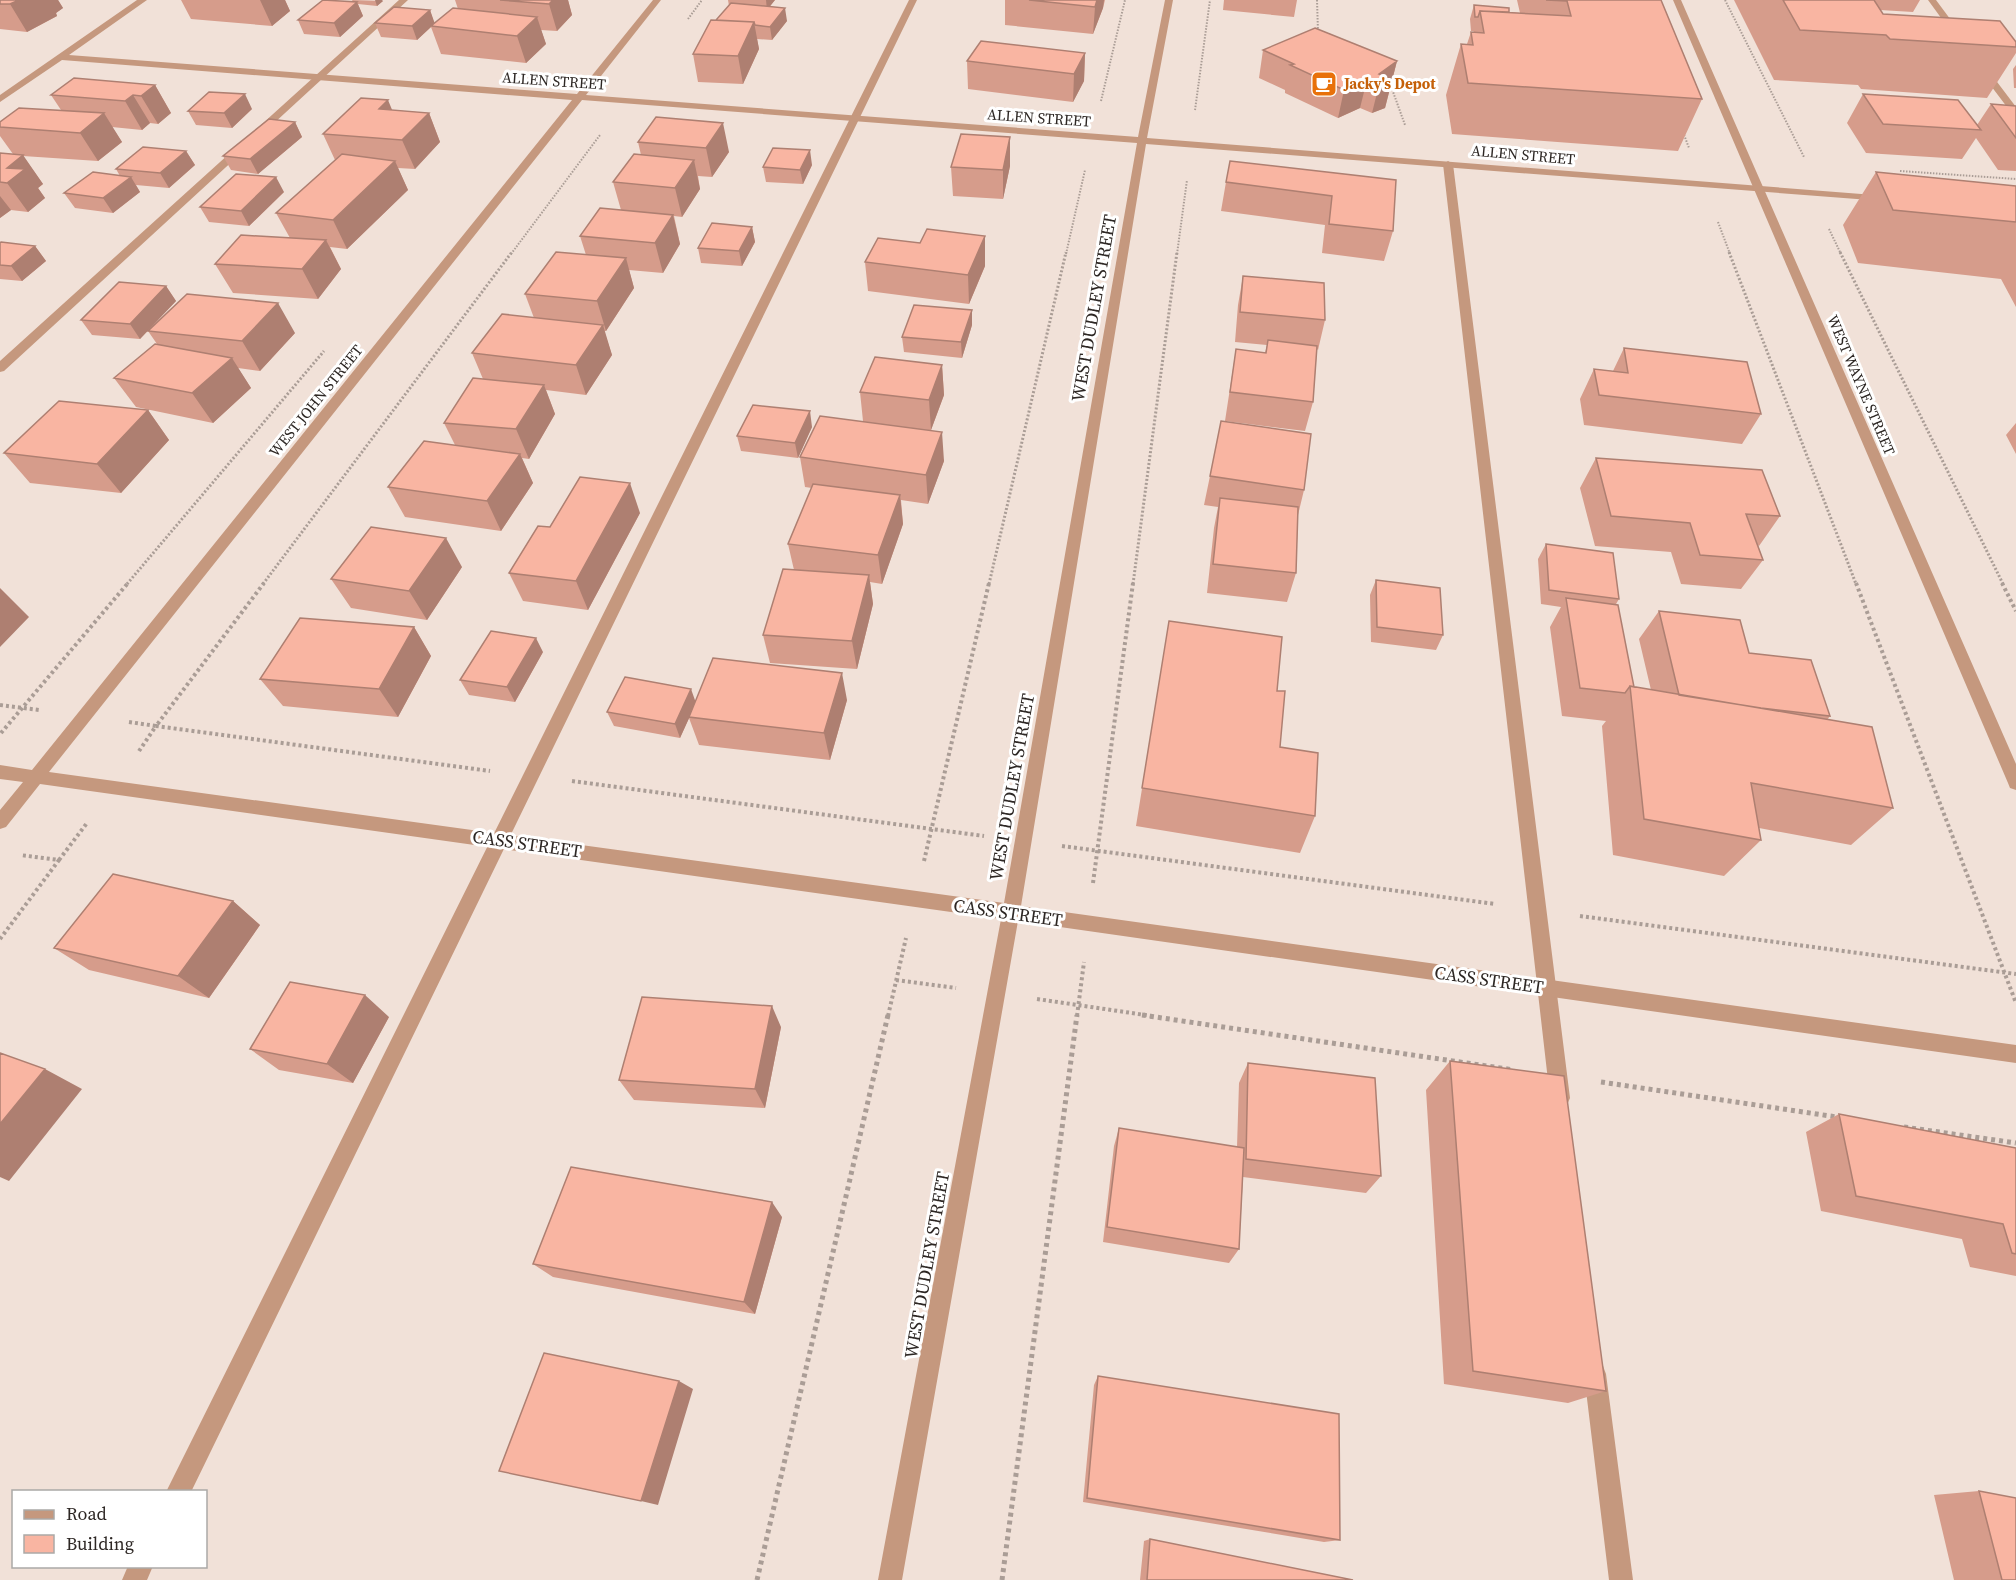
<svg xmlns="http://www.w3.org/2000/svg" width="2016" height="1580" font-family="'Source Serif 4',serif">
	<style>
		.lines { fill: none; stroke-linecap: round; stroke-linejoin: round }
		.path-far3 { stroke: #aa9d96; stroke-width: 2; stroke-dasharray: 1.5 1.5; stroke-linecap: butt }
		.path-far2 { stroke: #aa9d96; stroke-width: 3; stroke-dasharray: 2 2; stroke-linecap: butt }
		.path-far1 { stroke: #aa9d96; stroke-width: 4; stroke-dasharray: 3 3; stroke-linecap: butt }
		.path { stroke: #aa9d96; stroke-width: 5; stroke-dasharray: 4 4; stroke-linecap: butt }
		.service { fill: #c5987e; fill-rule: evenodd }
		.minor { fill: #c5987e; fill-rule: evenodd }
		.tertiary { fill: #c5987e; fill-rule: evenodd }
		.wall { fill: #d69c8b }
		.shaded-wall { fill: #ae7f71 }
		.building { fill: #f9b5a2; stroke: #ae7f71; stroke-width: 1.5 }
		.labels { text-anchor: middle; stroke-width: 6; stroke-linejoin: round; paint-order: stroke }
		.far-street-label { font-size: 15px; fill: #2d2724; stroke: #fff }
		.far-food-label { font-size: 15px; font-weight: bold; fill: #c56008; stroke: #fff; text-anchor: start }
		.street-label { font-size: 18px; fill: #2d2724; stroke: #fff }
	</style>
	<rect width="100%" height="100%" fill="#f1e1d8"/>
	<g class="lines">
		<path class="path-far3" d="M1317,0L1318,32
			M1725,0L1804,157
			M688,19L702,0
			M1387,87L1392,89L1405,125
			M1101,101L1125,0
			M1195,110L1210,0
			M1683,132L1689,148
			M1900,171L2016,179
			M1718,222L1730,254
			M1829,229L1841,254
			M511,254L600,135
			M1066,254L1085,170
			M1177,254L1187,180"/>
		<path class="path-far2" d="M1729,252L1856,584
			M1840,252L2003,584
			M127,584L324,351
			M263,584L512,252
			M989,584L1066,252
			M1133,584L1177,252"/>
		<path class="path-far1" d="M1856,583L2016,1003
			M2002,583L2016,611
			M0,705L39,710
			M129,722L156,726L264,583
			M1,733L128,583
			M139,751L156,726L490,771
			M572,781L984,836
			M1062,846L1495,904
			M59,860L87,823
			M924,861L989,583
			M1093,883L1133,583
			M1580,916L2016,974
			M0,939L59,860L20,855
			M896,980L956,988
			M1037,999L1152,1016
			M888,1016L906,938
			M1077,1016L1084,962"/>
		<path class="path" d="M1142,1015L1514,1070
			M1601,1082L1837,1117
			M1904,1127L2016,1143
			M757,1580L888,1015
			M1002,1580L1077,1015"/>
		<path class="service" d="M399,0H408L4,371L0,372V361Z
			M909,0H917L191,1492H166Z
			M1928,0H1936L1962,35L1961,37H1955Z
			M1979,66H1985L2016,107V116L2013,115L1979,70Z
			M1448,161L1453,164L1570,1098L1567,1105L1560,1108L1553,1105L1550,1098L1443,164Z
			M1595,1363L1603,1366L1606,1374L1633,1580H1609L1584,1374L1587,1366Z
			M128,1566H153L147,1580H122Z"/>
		<path class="minor" d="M137,0H147L69,55L577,94L653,0H661L586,95L1138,137L1165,0H1173L1147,138L1887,196L1888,198L1883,201L1146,144L1021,906L2016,1045V1063L1018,921L902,1580H878L1001,919L40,784L6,827L0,829V810L23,782L0,779V765L32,770L572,100L62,60L0,102V95ZM582,100L1137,143L1004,903L49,772Z"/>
		<path class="tertiary" d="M1673,0H1681L2016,764V790L2010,788L2008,783Z"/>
	</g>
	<path class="wall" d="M0,0H58L63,8L56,13L57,16L27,32L0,29Z
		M181,0H285L290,11L272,26L191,19Z
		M352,0L383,1L377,6L358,4L363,16L340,37L304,34L298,20L353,2Z
		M455,0H568L572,15L557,31L541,30L546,44L526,63L441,54L431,27L417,40L381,37L375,23L430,10L434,23L458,9Z
		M728,0H775L770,6L787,21L772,40L757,39L759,49L743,84L698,82L693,54L716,20L729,6Z
		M1005,0H1105L1103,8L1093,34L1005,25Z
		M1224,0H1297L1294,17L1223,10Z
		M1517,0H1661L1702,99L1678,151L1452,134L1446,95L1461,44H1467L1471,32H1473L1474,31H1471L1470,19L1474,5L1509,12L1520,13Z
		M1734,0H1920L1913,12L1880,10L1883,14L2016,42V53L1987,98L1861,89L1858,85L1774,80Z
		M1263,50L1397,61L1385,108L1372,113L1360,108L1338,118L1285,93V90L1259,78Z
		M1085,53L1084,81L1073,102L968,89L967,61Z
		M2016,65V88H2014L2013,69Z
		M155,85L171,113L158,124L150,123L142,130L112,127L122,142L98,161L23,156L43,184L38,188L45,198L28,212L11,210L0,218V153L13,154L0,136V122L61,110L51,95Z
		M1863,94L1977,125L1991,104L2016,106V171L1998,170L1976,138L1962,159L1866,153L1847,123Z
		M252,109L232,128L196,125L188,111Z
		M392,110L429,113L440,142L415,169L398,168L408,190L347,249L330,247L341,269L318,299L233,293L215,264L290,238L276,213L335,160L323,134Z
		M656,117L729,152L712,177L698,176L700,189L682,217L674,216L680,244L663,273L629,270L634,288L606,331H604L612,355L586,395L546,390L555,414L529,459L522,458L533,483L501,531L405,517L388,487L455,445L444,423L483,379L472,353L534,318L525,294L586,255L580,236L621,210L613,182L641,155L638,142Z
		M295,122L302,137L258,174L231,170L223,156Z
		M186,151L195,165L169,188L136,185L140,192L113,213L75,208L64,193L120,176L116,169Z
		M812,165L803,184L766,182L763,167Z
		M1010,166L1003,199L953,196L951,167Z
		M1876,172L2016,186V307L2001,279L1858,263L1843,225Z
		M1396,180L1393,231L1384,261L1322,253L1325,225L1221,211L1226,182Z
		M284,192L249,226L209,222L200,207Z
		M752,227L755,242L742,266L701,263L698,248Z
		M985,236V266L969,304L868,291L865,262L920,243Z
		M0,243L35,246L46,261L22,281L0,279Z
		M1243,276L1325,320L1318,350L1317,349L1313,402L1305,431L1225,421L1236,349L1265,353L1267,345L1235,342L1238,305Z
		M166,286L176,301L140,339L92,335L81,320Z
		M972,310V325L962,358L904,352L902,337Z
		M148,331L295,333L260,371L238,368L251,388L213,423L136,407L114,378L157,344Z
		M1624,348L1761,414L1742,444L1584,425L1580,399L1594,369L1613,371Z
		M942,365L944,395L931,430L944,461L928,504L901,500L903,524L882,584L870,582L873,604L857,669L770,663L763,635L794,570L788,544L812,488L805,487L800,457L863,421L860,392Z
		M148,410L169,440L121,493L30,483L4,453Z
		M2016,423V454L2006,435Z
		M812,427L798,458L741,451L737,436Z
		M1596,458L1780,516L1759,546L1758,545L1763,560L1741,589L1681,584L1671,552L1595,546L1580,488Z
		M1210,476L1304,490L1298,515L1296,573L1287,602L1207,593L1214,528L1218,507L1204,505Z
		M640,513L588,610L523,601L509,573L550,527Z
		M1546,544L1619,599L1616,604L1634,687L1651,690L1639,639L1659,611L1749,653L1830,716L1827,720L1893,808L1851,845L1759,828L1761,840L1724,876L1613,855L1602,726L1606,721L1562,716L1550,627L1561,607L1541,604L1538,559Z
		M462,567L427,620L351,608L331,579Z
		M1376,580L1443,635L1436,650L1371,642L1370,595Z
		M1169,621L1277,691L1280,747L1315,816L1300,853L1136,826Z
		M414,627L431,656L398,717L283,706L260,679Z
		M543,652L515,702L469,695L460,680Z
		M847,700L830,760L699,745L689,718L680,738L614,726L607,712L696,701Z
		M233,901L260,925L209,998L89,970L54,948Z
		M389,1017L353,1083L279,1070L250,1049Z
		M781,1027L765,1108L634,1100L619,1080Z
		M1450,1061L1606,1391L1568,1403L1444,1384L1426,1090Z
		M1248,1063L1381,1176L1366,1193L1243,1177L1239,1249L1229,1263L1103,1242L1114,1146L1119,1128L1237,1147L1239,1083Z
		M1839,1114L2016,1148V1276L1970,1267L1962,1239L1821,1211L1806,1132Z
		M782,1217L755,1314L553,1277L533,1264Z
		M1098,1376L1340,1540L1324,1542L1083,1502L1094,1385Z
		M1979,1491L2016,1580H1954L1934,1495Z
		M1150,1539L1353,1580H1140L1144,1541Z"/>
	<path class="shaded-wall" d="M12,0H58L63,8L56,13L57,16L27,32L10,4Z
		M260,0H285L290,11L272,26Z
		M375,0H382L383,1L377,6Z
		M553,0H568L572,15L557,31L549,4Z
		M766,0H775L767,10Z
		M1097,0H1104L1103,8L1093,34L1095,7Z
		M357,2L363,16L340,37L334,23Z
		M785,8L787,21L772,40L770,27Z
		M430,10L435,24L431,26V27L417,40L412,26Z
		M537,17L546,44L526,63L517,36Z
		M754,22L759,49L743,84L738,56Z
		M1085,53L1084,81L1073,102L1074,74Z
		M1397,61L1385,108L1372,113L1379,85V74Z
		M1367,80L1360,108L1338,118L1344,90Z
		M155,85L171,113L158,124L141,96Z
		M245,94L252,109L232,128L224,113Z
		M133,95L150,123L142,130L125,101Z
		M388,100L400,129L379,109Z
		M104,113L122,142L98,161L80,133Z
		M429,113L440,142L415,169L402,140Z
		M295,122L302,137L258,174L250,159Z
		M723,123L729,152L712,177L706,148Z
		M1010,137V166L1003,199V170Z
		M810,150L812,165L803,184L800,170Z
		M186,151L195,165L169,188L160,173Z
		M23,155L43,184L38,188L45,198L28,212L7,183V168Z
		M694,160L700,189L682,217L675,188Z
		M395,161L408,190L347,249L333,220Z
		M131,177L140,192L113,213L103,198Z
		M276,177L284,192L249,226L241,211Z
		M0,196L11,210L0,218Z
		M673,215L680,244L663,273L655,243Z
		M752,227L755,242L742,266L739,251Z
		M985,236V266L969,304L968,275Z
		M326,240L341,269L318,299L302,269Z
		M35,246L46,261L22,281L11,266Z
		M626,258L634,288L606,331L597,301Z
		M166,286L176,301L140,339L130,324Z
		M278,303L295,333L260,371L242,341Z
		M972,310V325L962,358L961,342Z
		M603,325L612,355L586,395L576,365Z
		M232,358L251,388L213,423L192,393Z
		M942,365L944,395L931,430L929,400Z
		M544,385L555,414L529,459L516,429Z
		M148,410L169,440L121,493L97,464Z
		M810,411L812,427L798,458L795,443Z
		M942,432L944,461L928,504L926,475Z
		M520,454L533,483L501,531L487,501Z
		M630,483L640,513L588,610L576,581Z
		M900,495L903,524L882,584L878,555Z
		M446,538L462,567L427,620L409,591Z
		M869,575L873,604L857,669L852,641Z
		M0,588L29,617L0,647Z
		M414,627L431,656L398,717L379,689Z
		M536,638L543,652L515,702L507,687Z
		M842,673L847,700L830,760L824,733Z
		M691,689L696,703L680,738L675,724Z
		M233,901L260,925L209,998L178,976Z
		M365,995L389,1017L353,1083L327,1064Z
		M772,1006L781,1027L765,1108L755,1089Z
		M45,1069L82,1089L9,1181L0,1177V1124Z
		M772,1202L782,1217L755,1314L744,1302Z
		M679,1381L693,1389L658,1505L641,1501Z"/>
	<path class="building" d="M0,0H19L10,4H0Z
		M323,0L357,2L334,23L298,20Z
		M500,0H553L549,4Z
		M1029,0H1097L1095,7Z
		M1546,0H1661L1702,99L1468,83L1461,44L1473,45L1471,32L1484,33L1480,11L1571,16L1567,1Z
		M1783,0H1874L1883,14L2000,21L2016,42V47L1890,39L1886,35L1800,30Z
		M731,3L785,8L770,27L755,25L754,22L716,20Z
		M1474,5L1509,8V12L1480,11L1478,17H1475Z
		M394,7L430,10L412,26L375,23Z
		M453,8L537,17L517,36L431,26Z
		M711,20L754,22L738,56L693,54Z
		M1315,28L1397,61L1379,74L1392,79L1379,85L1367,80L1344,90L1290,65L1294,64L1263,50Z
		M981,41L1085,53L1074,74L967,61Z
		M74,78L155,85L141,96L133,95L125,101L51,95Z
		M209,92L245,94L224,113L188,111Z
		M1863,94L1958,100L1981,130L1883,124Z
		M361,98L388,100L379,109L429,113L402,140L323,134Z
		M1991,104L2016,106V138Z
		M19,108L104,113L80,133L0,127V122Z
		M656,117L723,123L706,148L638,142Z
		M269,119L295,122L250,159L223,156Z
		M961,134L1010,137L1003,170L951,167Z
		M143,147L186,151L160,173L116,169Z
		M773,148L810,150L800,170L763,167Z
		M0,153L23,155L7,168L25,169L7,183L0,182Z
		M342,154L395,161L333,220L276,213Z
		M634,154L694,160L675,188L613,182Z
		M1230,161L1396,180L1393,231L1329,224L1332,196L1226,182Z
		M93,172L131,177L103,198L64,193Z
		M1876,172L2016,186V222L1893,210Z
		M236,174L276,177L241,211L200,207Z
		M600,208L673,215L655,243L580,236Z
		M712,223L752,227L739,251L698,248Z
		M927,229L985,236L968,275L865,262L878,238L920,243Z
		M241,235L326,240L302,269L215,264Z
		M1,242L35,246L11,266L0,265V243Z
		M556,252L626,258L597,301L525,294Z
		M1243,276L1324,283L1325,320L1240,312Z
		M119,282L166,286L130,324L81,320Z
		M187,294L278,303L242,341L148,331Z
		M914,305L972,310L961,342L902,337Z
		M502,314L603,325L576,365L472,353Z
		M1268,340L1317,346L1313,402L1230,392L1236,349L1266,353Z
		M155,344L232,358L192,393L114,378Z
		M1624,348L1747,362L1761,414L1599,395L1594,369L1628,373Z
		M875,357L942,365L929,400L860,392Z
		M473,378L544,385L516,429L444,423Z
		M59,401L148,410L97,464L4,453Z
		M753,405L810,411L795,443L737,436Z
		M820,416L942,432L926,475L800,457Z
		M1221,421L1311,434L1304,490L1210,476Z
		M424,441L520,454L487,501L388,487Z
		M1596,458L1762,470L1780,516L1746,514L1763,560L1700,555L1690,523L1611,516Z
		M580,477L630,483L576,581L509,573L538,526L550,527Z
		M813,484L900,495L878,555L788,544Z
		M1220,498L1298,507L1296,573L1213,564Z
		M371,527L446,538L409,591L331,579Z
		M1546,544L1613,553L1619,599L1549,590Z
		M783,569L869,575L852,641L763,635Z
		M1376,580L1440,588L1443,635L1377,627Z
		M1566,598L1618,605L1634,687L1630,686L1625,693L1580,688Z
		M1659,611L1740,620L1749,653L1811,660L1830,716L1761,708L1679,695Z
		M300,618L414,627L379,689L260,679Z
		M1169,621L1282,637L1277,691H1285L1280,747L1318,753L1315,816L1142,788Z
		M491,631L536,638L507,687L460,680Z
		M713,658L842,673L824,733L689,717Z
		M625,677L691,689L675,724L607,712Z
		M1630,686L1872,727L1893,808L1751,783L1761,840L1644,819Z
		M113,874L233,901L178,976L54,948Z
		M290,982L365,995L327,1064L250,1049Z
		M642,997L772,1006L755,1089L619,1080Z
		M0,1053L45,1069L0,1124Z
		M1450,1061L1564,1076L1606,1391L1473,1371Z
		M1248,1063L1375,1078L1381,1176L1246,1159Z
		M1839,1114L2016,1148V1254L2012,1253L2003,1224L1856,1196Z
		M1119,1128L1244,1148L1239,1249L1107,1227Z
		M571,1167L772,1202L744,1302L533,1264Z
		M544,1353L679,1381L641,1501L499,1471Z
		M1098,1376L1339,1414L1340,1540L1087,1498Z
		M1979,1491L2016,1498V1580H2002Z
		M1150,1539L1353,1580H1147Z"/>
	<defs>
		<g id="cafe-square" transform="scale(1.35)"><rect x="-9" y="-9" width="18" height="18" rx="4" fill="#e8710a" stroke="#fff"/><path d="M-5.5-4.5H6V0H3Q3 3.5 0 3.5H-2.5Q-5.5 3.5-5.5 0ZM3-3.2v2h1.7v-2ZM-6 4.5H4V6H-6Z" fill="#fff"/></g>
	</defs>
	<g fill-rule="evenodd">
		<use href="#cafe-square" x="1324" y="84"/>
	</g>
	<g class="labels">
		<g class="far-street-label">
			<text transform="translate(554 81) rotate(4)" y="5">ALLEN STREET</text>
			<text transform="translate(1039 118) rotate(4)" y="5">ALLEN STREET</text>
			<text transform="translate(1523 155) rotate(5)" y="5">ALLEN STREET</text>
			<text transform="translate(1861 385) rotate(67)" y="5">WEST WAYNE STREET</text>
			<text transform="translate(316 401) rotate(-51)" y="5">WEST JOHN STREET</text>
		</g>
		<g class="far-food-label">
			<text x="1344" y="89">Jacky's Depot</text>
		</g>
		<g class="street-label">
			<text transform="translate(1094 308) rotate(-80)" y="6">WEST DUDLEY STREET</text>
			<text transform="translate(1012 787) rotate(-80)" y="6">WEST DUDLEY STREET</text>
			<text transform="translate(527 844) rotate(8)" y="6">CASS STREET</text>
			<text transform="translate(1008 913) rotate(8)" y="6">CASS STREET</text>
			<text transform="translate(1489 980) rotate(8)" y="6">CASS STREET</text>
			<text transform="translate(927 1265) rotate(-80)" y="6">WEST DUDLEY STREET</text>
		</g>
	</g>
	<rect x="12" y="1490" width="195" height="78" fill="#ffffff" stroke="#aba9a7" stroke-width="1.5"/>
	<rect x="24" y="1510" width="30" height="9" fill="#c5987e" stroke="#aba9a7" stroke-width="1.5"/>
	<text x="66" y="1520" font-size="18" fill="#2d2724">Road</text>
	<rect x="24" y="1535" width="30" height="18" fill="#f9b5a2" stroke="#aba9a7" stroke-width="1.5"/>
	<text x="66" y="1550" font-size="18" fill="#2d2724">Building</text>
</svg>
